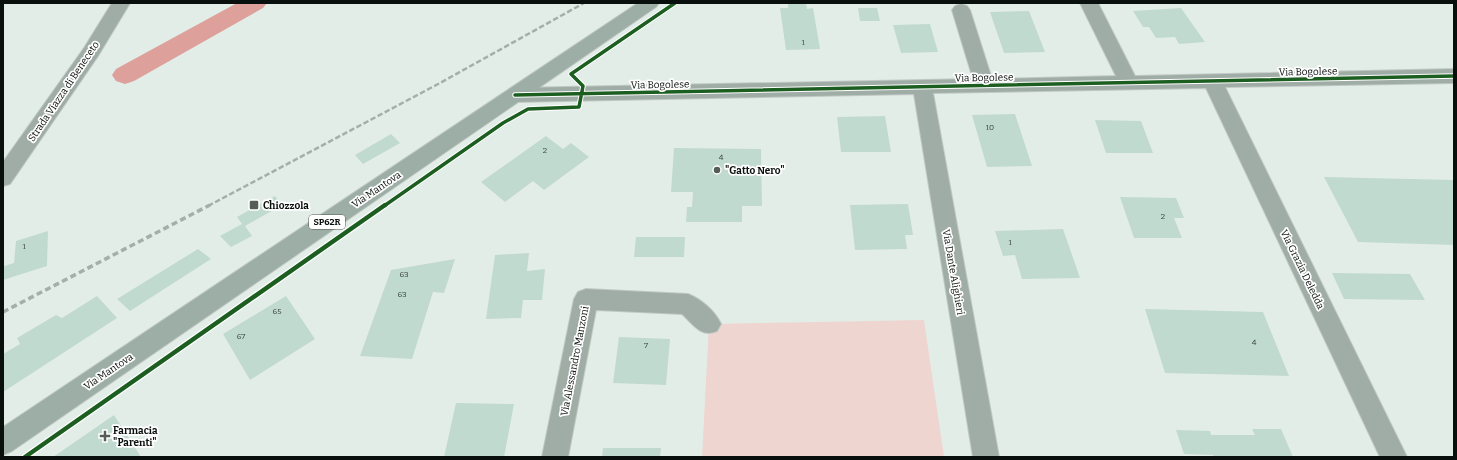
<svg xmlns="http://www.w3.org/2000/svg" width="1457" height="460" font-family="Bitter,serif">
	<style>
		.green { fill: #efd5cf }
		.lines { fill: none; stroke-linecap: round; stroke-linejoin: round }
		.canal { fill: #dda09a; fill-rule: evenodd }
		.building { fill: #c1dacf }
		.street-casing { stroke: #c1c9c5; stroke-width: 2 }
		.primary-casing { stroke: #c1c9c5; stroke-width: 2 }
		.street { fill: #a0ada7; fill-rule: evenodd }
		.primary { fill: #9daea7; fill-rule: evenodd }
		.rail-far1 { stroke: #a4afaa; stroke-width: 2.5; stroke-dasharray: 5.5 2.5; stroke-linecap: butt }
		.rail { stroke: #a4afaa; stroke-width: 3.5; stroke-dasharray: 6 3.5; stroke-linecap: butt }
		.cycleway-far1-casing { stroke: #fff; stroke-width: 5.5 }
		.cycleway-casing { stroke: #fff; stroke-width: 7 }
		.cycleway-far1 { stroke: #1b5e20; stroke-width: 3.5 }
		.cycleway { stroke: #1b5e20; stroke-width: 4.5 }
		.poi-dot { fill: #555d59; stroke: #fff; stroke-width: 1.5 }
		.labels { text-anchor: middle; stroke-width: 3.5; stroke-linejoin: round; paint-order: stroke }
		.number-label { font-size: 8px; fill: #37423d }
		.shield { fill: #fff; stroke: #535755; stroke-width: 1 }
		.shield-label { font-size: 9px; font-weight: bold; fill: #090f0c }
		.street-label { font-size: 10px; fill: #090f0c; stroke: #fff }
		.poi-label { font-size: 10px; font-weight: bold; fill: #090f0c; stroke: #fff; text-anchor: start }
	</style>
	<rect width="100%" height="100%" fill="#e3ede8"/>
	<path class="green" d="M924,320L944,457H702L709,324Z"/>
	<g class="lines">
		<path class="canal" d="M237,3H267L263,8L134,81L125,84L116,81L112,75L116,69Z"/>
	</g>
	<path class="building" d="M788,3H806L807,9L813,8L820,49L786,50L780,8H788Z
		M858,8H877L880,21H860Z
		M1181,8L1205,42L1179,44L1175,37L1156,38L1149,27H1143L1133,11Z
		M1029,11L1045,52L1004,53L990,12Z
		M930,24L938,52L901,53L893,25Z
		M1015,114L1032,166L987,167L972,115Z
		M885,116L891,152H841L837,117Z
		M1095,120L1141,121L1153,153H1106Z
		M391,134L400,143L363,164L355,155Z
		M546,136L563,149L571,143L589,157L544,190L533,181L505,202L481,182Z
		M674,148L761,149L762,206H742V222H686L687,207H692L693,192H671Z
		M1324,177L1454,180V245L1358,242Z
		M275,196L282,205L245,226L252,236L231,247L220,236L242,224L237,217Z
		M1120,197L1176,198L1184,218H1174L1182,238H1134Z
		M908,204L913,235H905L907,249L855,250L850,205Z
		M1063,229L1080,278L1022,279L1015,255L1003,256L995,231Z
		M48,231L47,266L3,280L4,266L14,263L16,241Z
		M636,237H685L684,257H634Z
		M198,249L211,259L130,311L117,299Z
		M529,253L527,271L545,269L542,300H523L521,318L486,319L495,255Z
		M455,259L444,293L433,292L412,359L360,356L391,270Z
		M1332,273L1410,274L1425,300L1344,299Z
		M97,296L117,318L3,392V354L20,344L17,338L56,315L62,318Z
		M286,296L315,339L250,380L223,334Z
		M1145,309L1263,312L1289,376L1165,373Z
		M619,337L670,339L666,385L613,383Z
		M456,403L514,404L504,457H444Z
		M114,415L141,457H53Z
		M1252,429H1281L1293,457H1213V455L1184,454L1176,430L1210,431L1211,435H1255Z
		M603,448H661L660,457H602Z"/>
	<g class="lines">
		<g class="street-casing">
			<path id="street" d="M112,3H130L98,56L10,184L3,186V162L84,48Z
				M1080,3H1098L1135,76L1454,69V83L1225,87L1407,457H1380L1206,88L933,93L999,457H973L914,94L515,102L508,100L505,95L508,90L515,88L973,79L952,10L955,6L961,4L967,6L970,10L992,79L1116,76Z
				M586,289L688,294C701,299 715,311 721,324L717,331C701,338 694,325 682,314L596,310L568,457H542L574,299L578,292Z"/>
		</g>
		<g class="primary-casing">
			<path id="primary" d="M638,3H659L656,7L12,451L3,455V427Z"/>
		</g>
		<use href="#street" class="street"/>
		<use href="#primary" class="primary"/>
		<path class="rail-far1" d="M208,206L440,83L584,3"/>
		<path class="rail" d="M3,312L210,205"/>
		<g class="cycleway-far1-casing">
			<path id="cycleway-far1" d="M515,95L1454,76
				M384,206L503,123L528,109L579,107L583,86L571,74L675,3"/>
		</g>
		<g class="cycleway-casing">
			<path id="cycleway" d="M25,457L385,205"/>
		</g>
		<use href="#cycleway-far1" class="cycleway-far1"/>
		<use href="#cycleway" class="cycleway"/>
	</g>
	<g class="poi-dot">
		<circle cx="717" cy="170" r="4"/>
		<rect x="249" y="200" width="10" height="10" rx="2"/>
		<path d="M103 430h4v4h4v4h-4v4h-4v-4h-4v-4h4z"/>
	</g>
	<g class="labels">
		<g class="number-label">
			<text x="803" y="45">1</text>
			<text x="990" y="130">10</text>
			<text x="545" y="153">2</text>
			<text x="721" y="160">4</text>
			<text x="1163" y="219">2</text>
			<text x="1010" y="245">1</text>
			<text x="24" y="249">1</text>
			<text x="404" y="277">63</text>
			<text x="402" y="297">63</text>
			<text x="277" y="314">65</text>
			<text x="241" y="339">67</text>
			<text x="1254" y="345">4</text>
			<text x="646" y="348">7</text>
		</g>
		<rect class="shield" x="309" y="215" width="36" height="14" rx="3"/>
		<g class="shield-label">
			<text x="327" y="225">SP62R</text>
		</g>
		<g class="street-label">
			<text transform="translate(1308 71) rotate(-1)" y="4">Via Bogolese</text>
			<text transform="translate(984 77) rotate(-1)" y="4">Via Bogolese</text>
			<text transform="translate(660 84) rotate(-1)" y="4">Via Bogolese</text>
			<text transform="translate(63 91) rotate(-56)" y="4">Strada Viazza di Beneceto</text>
			<text transform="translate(376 189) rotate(-34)" y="4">Via Mantova</text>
			<text transform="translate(1303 269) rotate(64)" y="4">Via Grazia Deledda</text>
			<text transform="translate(954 272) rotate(80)" y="4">Via Dante Alighieri</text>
			<text transform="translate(574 361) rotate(-79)" y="4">Via Alessandro Manzoni</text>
			<text transform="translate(108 371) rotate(-34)" y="4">Via Mantova</text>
		</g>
		<g class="poi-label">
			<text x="725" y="174">"Gatto Nero"</text>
			<text x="263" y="209">Chiozzola</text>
			<text x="113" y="434">Farmacia<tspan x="113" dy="12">"Parenti"</tspan></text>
		</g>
	</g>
	<rect width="1457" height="460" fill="none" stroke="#090f0c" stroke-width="8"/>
</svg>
